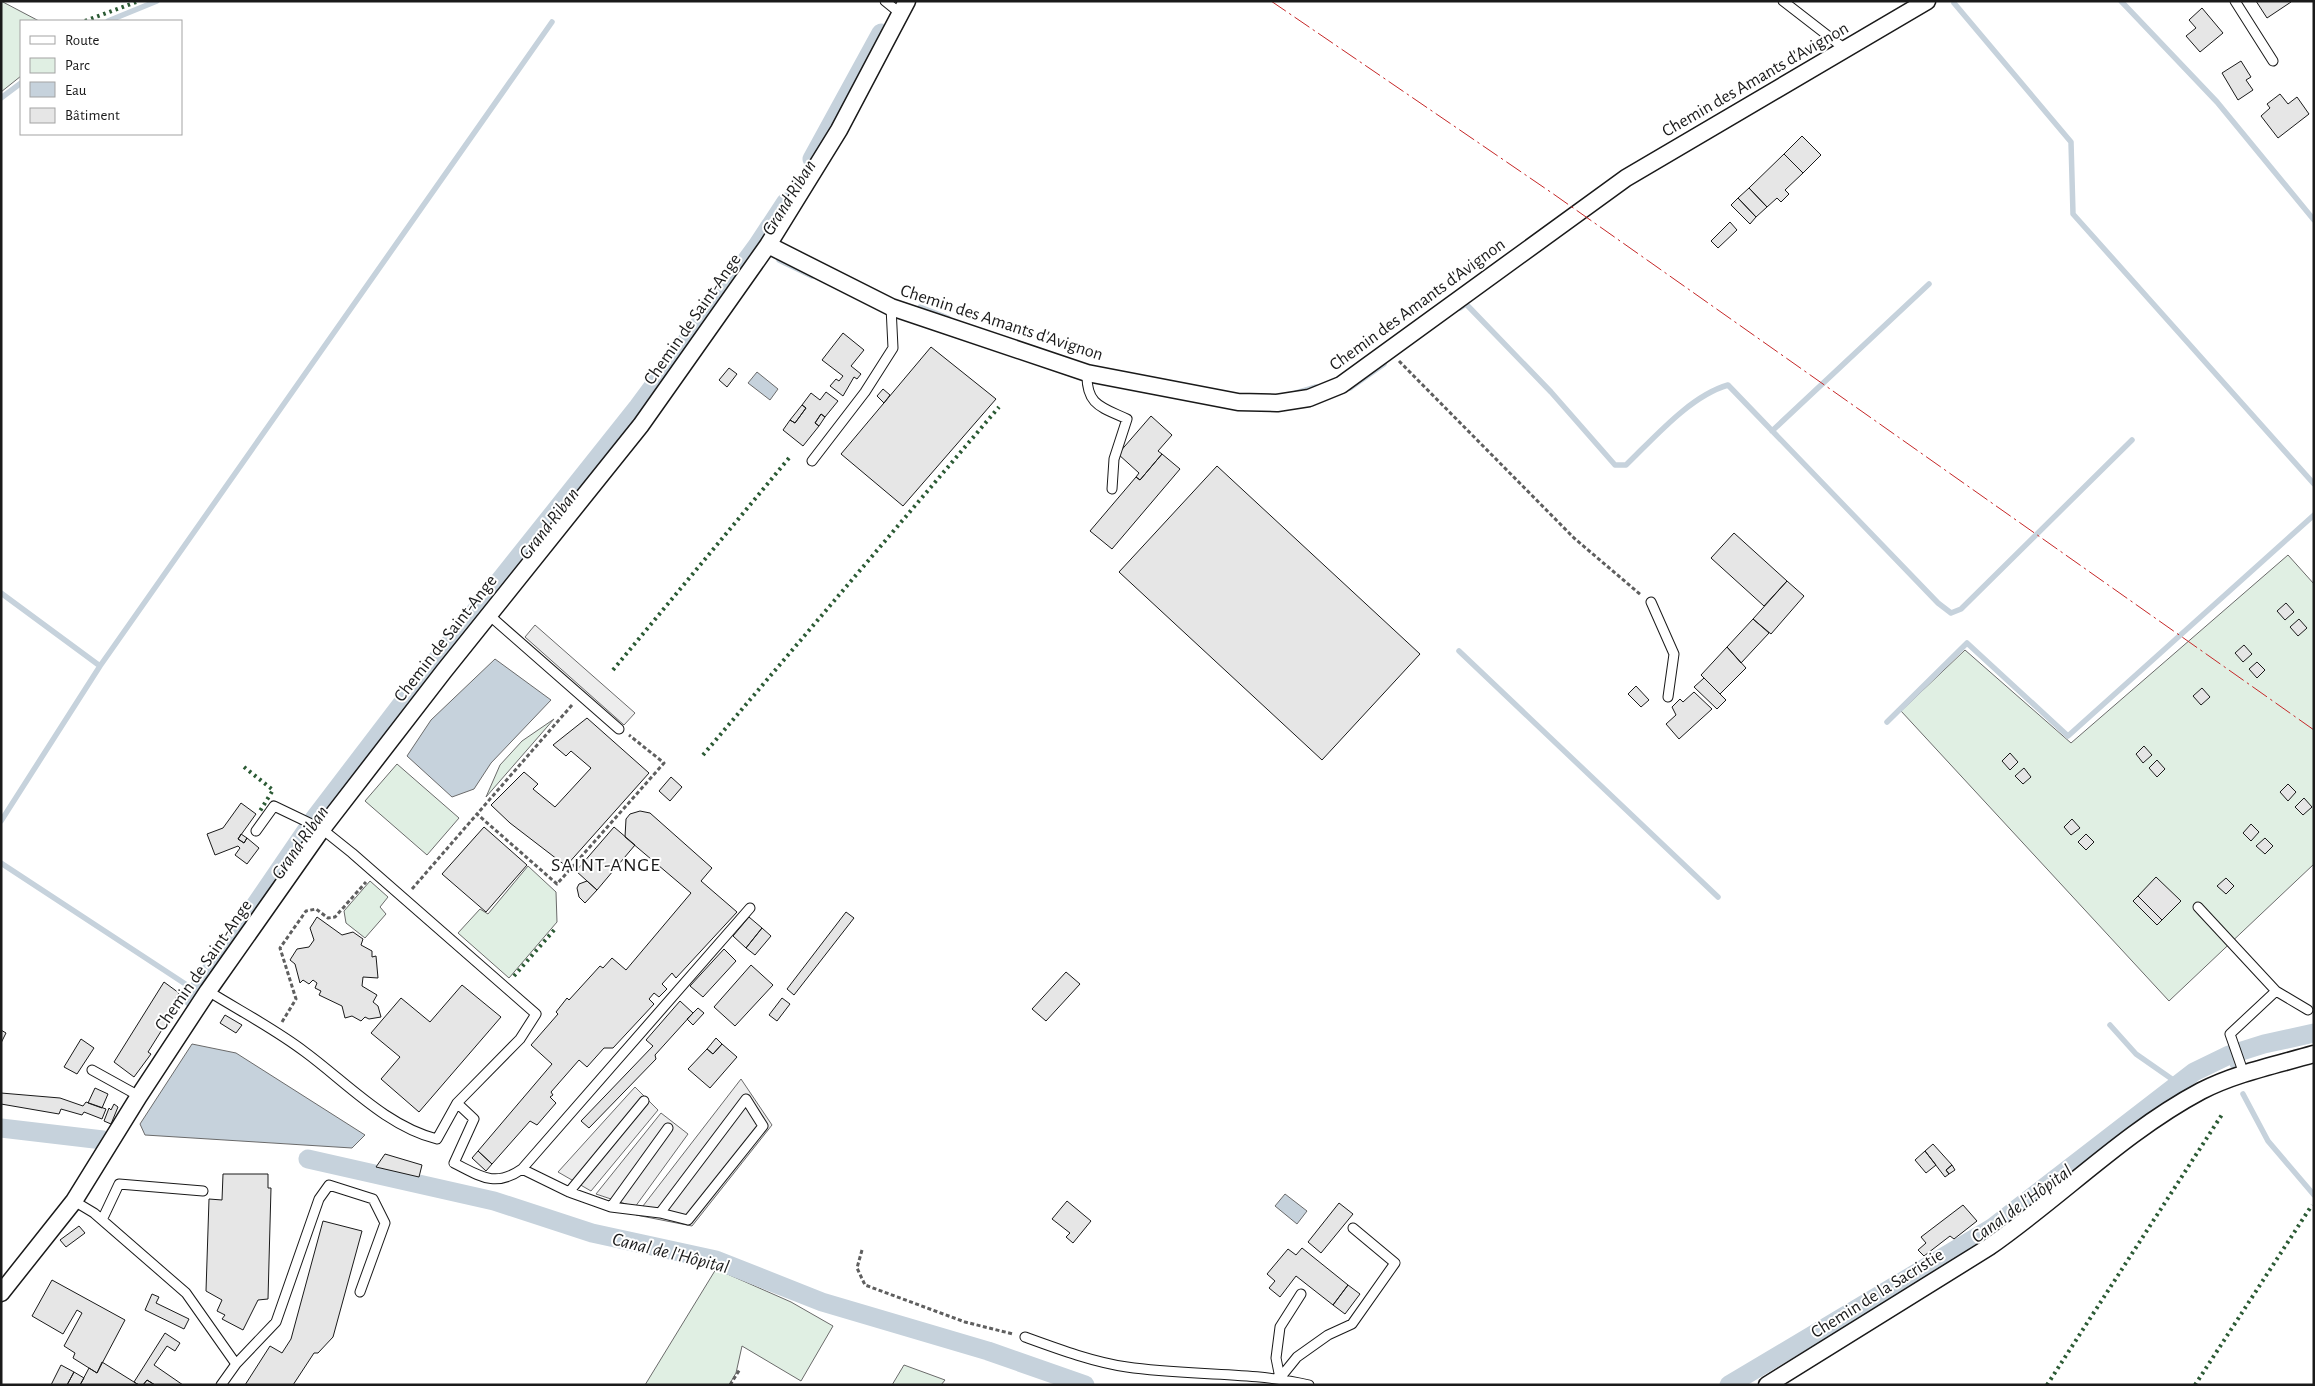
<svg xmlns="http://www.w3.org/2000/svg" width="2315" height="1386" font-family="'Alegreya Sans',sans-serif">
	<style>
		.green { fill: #e0efe3; stroke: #6a6a6a }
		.parking { fill: #ededed; stroke: #6a6a6a }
		.water { fill: #c6d2dc; stroke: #6a6a6a }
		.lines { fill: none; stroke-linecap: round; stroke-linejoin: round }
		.stream { stroke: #c6d2dc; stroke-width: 5.5 }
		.canal { stroke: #c6d2dc; stroke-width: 19 }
		.building { fill: #e6e6e6; stroke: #1a1a1a }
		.lane-casing { stroke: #1a1a1a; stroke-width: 11 }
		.street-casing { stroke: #1a1a1a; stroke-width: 19 }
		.path { stroke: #5f5f5f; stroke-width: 3; stroke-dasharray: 4 2.5; stroke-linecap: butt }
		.lane { stroke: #fff; stroke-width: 9 }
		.street { stroke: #fff; stroke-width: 16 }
		.hedge { stroke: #2b5a34; stroke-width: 4; stroke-dasharray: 2.5 4; stroke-linecap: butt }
		.power { stroke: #c62828; stroke-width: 1; stroke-dasharray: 18 4 2.5 4; stroke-linecap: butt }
		.labels { text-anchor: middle; stroke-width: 4; stroke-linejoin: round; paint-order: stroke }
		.street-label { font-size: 18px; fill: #1a1a1a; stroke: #fff }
		.water-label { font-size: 19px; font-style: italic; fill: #1a1a1a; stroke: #fff }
		.quarter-label { font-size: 20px; letter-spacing: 1px; fill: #1a1a1a; stroke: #fff }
	</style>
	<rect width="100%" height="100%" fill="#fff"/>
	<path class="green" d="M1,1L39,21H21V76L1,92Z
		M2288,555L2314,584V864L2169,1001L1901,711L1965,650L2071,743Z
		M554,719L486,797L500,765L522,741Z
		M397,764L459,818L427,855L365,801Z
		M528,866L556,892L557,922L509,978L458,933L480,909L488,914Z
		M370,881L388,897L380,907L386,914L365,938L346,923L344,911Z
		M716,1269L791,1302L833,1326L801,1381L742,1346L736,1373L729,1385H645Z
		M904,1365L945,1380L941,1385H892Z"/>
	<path class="parking" d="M535,625L635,713L624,725L525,637Z
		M741,1079L772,1125L692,1226L636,1215Z
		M635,1087L658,1110L591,1191L558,1172Z
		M661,1113L688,1134L635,1207L596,1194Z"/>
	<path class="water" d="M757,372L778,389L770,400L748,383Z
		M495,659L551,700L491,763L474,789L452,797L407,756L431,720Z
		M192,1044L236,1053L365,1135L352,1148L145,1135L140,1124Z
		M1285,1194L1307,1211L1297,1224L1275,1206Z"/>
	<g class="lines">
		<path class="stream" d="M2121,1L2217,102L2314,220
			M1954,3L2071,142L2073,214L2314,484
			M108,21L157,1
			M1,98L21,83
			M779,260L812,276
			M920,307L948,318
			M1460,308L1466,304L1551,392L1615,465H1626C1654,438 1690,396 1728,385L1938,603L1951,613L1961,609L2132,440
			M1350,388L1384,364
			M1296,393L1316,387
			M1772,431L1929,284
			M1,593L100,666L1,821
			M1459,651L1718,897
			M100,666L552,22
			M1887,722L1967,643L2068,736L2314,515
			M1,863L196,991
			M2110,1025L2136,1054L2179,1084
			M2229,1055L2233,1066
			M2243,1094L2268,1141L2314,1195"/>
		<path class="canal" d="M812,159L881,33
			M192,998L314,819L404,701L638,407L757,246L786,202
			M1,1128L103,1140
			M308,1159L494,1201L592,1233L716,1260L822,1302L988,1351L1085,1385
			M1729,1385L1992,1228L2194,1072L2229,1055L2264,1044L2314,1033"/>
	</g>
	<path class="building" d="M2256,1H2290L2291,2L2267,18Z
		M2202,8L2223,33L2200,52L2186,36L2196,28L2189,20Z
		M2241,61L2251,77L2246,80L2253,90L2238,100L2222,73Z
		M2280,94L2288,104L2297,97L2309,114L2278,138L2261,116L2270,108L2267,104Z
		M1802,136L1821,155L1803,173L1784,154Z
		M1784,154L1803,173L1785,190L1789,194L1781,202L1777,198L1767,207L1749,188Z
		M1749,188L1767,207L1756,217L1738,198Z
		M1738,198L1756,217L1750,224L1731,205Z
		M1730,222L1737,230L1718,248L1711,241Z
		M843,333L864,350L851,366L861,374L857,379L854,377L843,396L830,386L836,379L839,381L843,376L822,360Z
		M931,347L996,399L903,506L841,454Z
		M729,368L737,374L727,387L719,380Z
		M883,389L890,395L884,403L877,396Z
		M826,392L838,401L825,417L821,414L815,423L819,426L803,446L783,430L790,420L795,423L806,408L802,405L811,393L820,400Z
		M802,405L806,408L795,423L790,420Z
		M821,414L825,417L819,426L815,423Z
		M1151,416L1172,435L1158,451L1162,454L1140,480L1136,477L1139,473L1118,454Z
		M1162,454L1180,469L1112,549L1090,531L1136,477L1140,480Z
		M1217,466L1420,654L1322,760L1119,572Z
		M1734,533L1787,581L1764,606L1711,558Z
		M1787,581L1804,596L1771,634L1753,619Z
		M2286,603L2294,612L2285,620L2277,611Z
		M1753,619L1769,633L1741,663L1727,647Z
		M2299,619L2307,628L2298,636L2290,627Z
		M2244,645L2252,654L2243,662L2235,653Z
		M1727,647L1746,668L1720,694L1701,675Z
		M2257,662L2265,670L2257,678L2249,669Z
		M1704,678L1726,700L1717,709L1694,687Z
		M1636,686L1649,700L1641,707L1628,694Z
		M2202,688L2210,697L2201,705L2193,696Z
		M1694,692L1712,709L1679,739L1666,724L1676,715L1672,707L1680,699L1683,702Z
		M587,718L649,773L566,866L510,823L491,805L524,772L538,784L533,789L555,807L591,768L571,751L566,756L553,745Z
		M2144,746L2152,755L2143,763L2136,754Z
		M2010,753L2018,762L2010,770L2002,761Z
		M2157,760L2165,769L2157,777L2149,768Z
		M2024,768L2031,777L2023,784L2015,776Z
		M671,777L682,787L670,801L659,791Z
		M2288,784L2296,792L2288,801L2280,792Z
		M2304,798L2312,807L2303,815L2295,807Z
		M241,803L256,814L238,839L244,843L247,838L259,848L247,864L235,855L240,848L238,846L215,855L207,834L223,828Z
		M640,811L650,813L712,868L701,881L737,912L676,978L672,973L662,984L667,989L659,997L654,993L649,999L654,1004L613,1048H604L587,1067L579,1060L551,1092L553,1095L550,1097L556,1103L537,1125L530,1121L492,1164L478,1151L552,1064L531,1045L558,1014L556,1012L567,998L569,1000L600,966L603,968L612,958L626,970L691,893L625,837L626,819L630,814Z
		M2072,819L2080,828L2071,835L2064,827Z
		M2251,824L2259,832L2251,841L2243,833Z
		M484,827L527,865L486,912L442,874Z
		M614,827L635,845L597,890L576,871Z
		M241,834L247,838L244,843L238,839Z
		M2086,834L2094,842L2086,850L2078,842Z
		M2265,838L2273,846L2265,854L2256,846Z
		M2156,877L2181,901L2162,920L2138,896Z
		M2226,878L2234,886L2226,894L2217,886Z
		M587,881L597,890L585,903L579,897L577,888L579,884Z
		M2138,896L2162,920L2157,925L2133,901Z
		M846,912L854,918L794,995L787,989Z
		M317,917L342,935L353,932L363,939L361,945L372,951V957L376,956L378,978L363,977L362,986L377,995L373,1002L378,1006L381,1017L369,1019L365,1017L361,1021L352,1016L345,1018L342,1006L319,995L321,991L315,988L317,983L313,980L309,984L303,980L300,983L295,964L290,960L297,949L309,947L314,940L310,928Z
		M749,917L762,928L746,948L733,936Z
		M762,928L771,936L755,955L746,948Z
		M724,949L736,961L703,997L690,986Z
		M751,965L773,985L735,1026L714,1007Z
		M1066,972L1080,984L1046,1021L1032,1009Z
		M164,982L179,993L171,1006L175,1009L148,1052L151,1054L134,1077L114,1062Z
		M462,985L501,1017L419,1112L381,1079L400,1057L371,1033L401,998L430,1022Z
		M782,998L790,1004L777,1021L769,1015Z
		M680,1001L693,1013L655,1055L656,1059L589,1128L581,1121L653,1046L646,1040Z
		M698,1008L704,1013L693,1025L687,1019Z
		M225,1015L242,1025L236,1033L220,1023Z
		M1,1030L6,1033L1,1043Z
		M716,1038L722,1044L713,1054L707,1049Z
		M81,1039L94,1048L77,1074L64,1067Z
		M722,1044L737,1057L710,1088L688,1069L707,1049L713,1054Z
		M95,1088L108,1094L102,1108L88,1103Z
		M1,1093L60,1098L83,1106L86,1102L106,1109L102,1119L84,1112L82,1115L61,1109L59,1114L1,1104Z
		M114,1104L118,1107L111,1124L104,1121L109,1108L111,1110Z
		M1933,1144L1952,1165L1946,1170L1949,1174L1945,1177L1925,1151Z
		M478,1151L492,1164L486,1171L472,1158Z
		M1925,1151L1936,1165L1926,1173L1915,1160Z
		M385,1154L422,1165L419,1177L376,1167Z
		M1952,1165L1955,1170L1949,1174L1946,1170Z
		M223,1174H268V1188H271L268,1299L258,1300L243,1330L222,1319L225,1315L217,1311L222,1300L206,1291L209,1199L222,1200Z
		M1067,1201L1091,1221L1073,1243L1066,1237L1070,1233L1052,1219Z
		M1339,1203L1353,1214L1321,1253L1308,1242Z
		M1963,1205L1977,1221L1954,1239L1950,1236L1924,1256L1918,1250L1926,1243L1921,1237Z
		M323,1221L362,1231L333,1337L318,1353H314L293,1385H245L270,1346L282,1353L291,1339Z
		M79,1226L85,1233L66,1247L60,1240Z
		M1302,1248L1348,1285L1333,1305L1296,1276L1280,1297L1269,1288L1275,1281L1267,1274L1288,1249L1296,1255Z
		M52,1280L125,1320L97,1373L73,1358L75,1353L64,1346L82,1313L77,1310L63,1334L32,1316Z
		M1348,1285L1360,1294L1345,1314L1333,1305Z
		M152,1294L159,1297L156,1303L189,1319L184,1329L145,1310Z
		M165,1333L180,1343L175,1351L167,1346L154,1365L183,1385H155L147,1380L143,1385H139L134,1382Z
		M102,1362L134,1382L139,1385H80L89,1368L97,1373Z
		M61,1365L74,1372L67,1385H51Z
		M74,1372L84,1378L80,1385H67Z
		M147,1380L155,1385H143Z"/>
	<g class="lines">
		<g class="lane-casing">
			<path id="lane" d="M885,1L901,14
				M1783,1L1845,49
				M2235,1L2273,61
				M1087,373C1086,405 1101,407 1127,419L1114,459L1112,489
				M812,461L865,392L893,348L891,307
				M1651,602L1674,654L1668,697
				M489,615L619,729
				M2198,907L2276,991L2230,1034L2244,1074
				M208,991C240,1011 275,1029 305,1052C347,1083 386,1126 437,1139L457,1103L520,1039L536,1014L352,853L322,829L274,806L256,831
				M2276,991L2308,1010
				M92,1070L139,1096
				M457,1103L474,1119L454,1163C480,1176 495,1188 522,1169L569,1192L611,1207L668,1128
				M522,1169L750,908
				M569,1192L644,1101
				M74,1201L94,1213L186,1293L236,1364L221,1385
				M611,1207L660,1213L746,1099L763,1126L688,1220L660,1213
				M102,1220L119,1184L203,1191
				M1025,1337C1058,1349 1093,1362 1127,1367C1188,1376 1249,1371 1309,1385
				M236,1364L276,1322L319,1199L329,1185L373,1199L385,1223L360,1292
				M1280,1378L1297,1357L1328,1335L1352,1324L1395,1263L1353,1228
				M1280,1378L1276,1358L1280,1327L1301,1294"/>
		</g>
		<g class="street-casing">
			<path id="street" d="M768,245L891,307L1087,373L1238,402L1277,403L1309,398L1341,385L1626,178L1927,1
				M1,1293L74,1201L139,1096L208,991L322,829L444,671L641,425L768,245L839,130L907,1
				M1767,1385L1989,1247C2061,1197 2124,1132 2201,1091C2236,1073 2276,1065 2314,1054"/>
		</g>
		<path class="path" d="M1399,361L1574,538L1641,595
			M572,705L477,814L557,884L664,763L629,735
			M412,889L477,814
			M282,1022L296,999L280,948L306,911L316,909L328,918L335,917L366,882
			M862,1250L857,1268L865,1285L965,1322L1013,1334
			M730,1385L740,1369"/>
		<use href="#lane" class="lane"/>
		<use href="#street" class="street"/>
		<path class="hedge" d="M85,21L139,1
			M613,670L789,458
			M703,755L999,407
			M244,767L273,790L260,811
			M514,976L555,929
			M2047,1385L2223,1113
			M2195,1385L2312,1205"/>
		<path class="power" d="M1271,1L1552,193L2314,730"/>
	</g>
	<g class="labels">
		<g class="street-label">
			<text transform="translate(1755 79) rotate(-30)" y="6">Chemin des Amants d'Avignon</text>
			<text transform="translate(1417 304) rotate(-36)" y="6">Chemin des Amants d'Avignon</text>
			<text transform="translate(692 319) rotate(-55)" y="6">Chemin de Saint-Ange</text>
			<text transform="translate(1002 322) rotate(18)" y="6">Chemin des Amants d'Avignon</text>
			<text transform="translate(445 638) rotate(-52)" y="6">Chemin de Saint-Ange</text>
			<text transform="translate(203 965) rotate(-55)" y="6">Chemin de Saint-Ange</text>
			<text transform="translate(1877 1293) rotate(-32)" y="6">Chemin de la Sacristie</text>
		</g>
		<g class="water-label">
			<text transform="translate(788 197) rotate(-58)" y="7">Grand Riban</text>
			<text transform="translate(548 523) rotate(-52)" y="7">Grand Riban</text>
			<text transform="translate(299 842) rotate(-55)" y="7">Grand Riban</text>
			<text transform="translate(2021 1203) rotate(-36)" y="7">Canal de l'Hôpital</text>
			<text transform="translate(671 1252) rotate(14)" y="7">Canal de l'Hôpital</text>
		</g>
		<g class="quarter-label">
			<text x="606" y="871">SAINT-ANGE</text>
		</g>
	</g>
	<rect width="2315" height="1386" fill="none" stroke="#1a1a1a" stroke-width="5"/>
	<rect x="20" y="20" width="162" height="115" fill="#ffffff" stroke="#a3a3a3"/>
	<rect x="30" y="36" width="25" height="8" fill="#ffffff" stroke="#a3a3a3"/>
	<text x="65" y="45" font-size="15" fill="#1a1a1a">Route</text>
	<rect x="30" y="58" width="25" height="15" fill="#e0efe3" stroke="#a3a3a3"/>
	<text x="65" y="70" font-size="15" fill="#1a1a1a">Parc</text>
	<rect x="30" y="82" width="25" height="15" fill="#c6d2dc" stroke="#a3a3a3"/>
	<text x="65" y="95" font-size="15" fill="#1a1a1a">Eau</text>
	<rect x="30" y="108" width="25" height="15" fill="#e6e6e6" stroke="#a3a3a3"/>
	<text x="65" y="120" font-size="15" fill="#1a1a1a">Bâtiment</text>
</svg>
